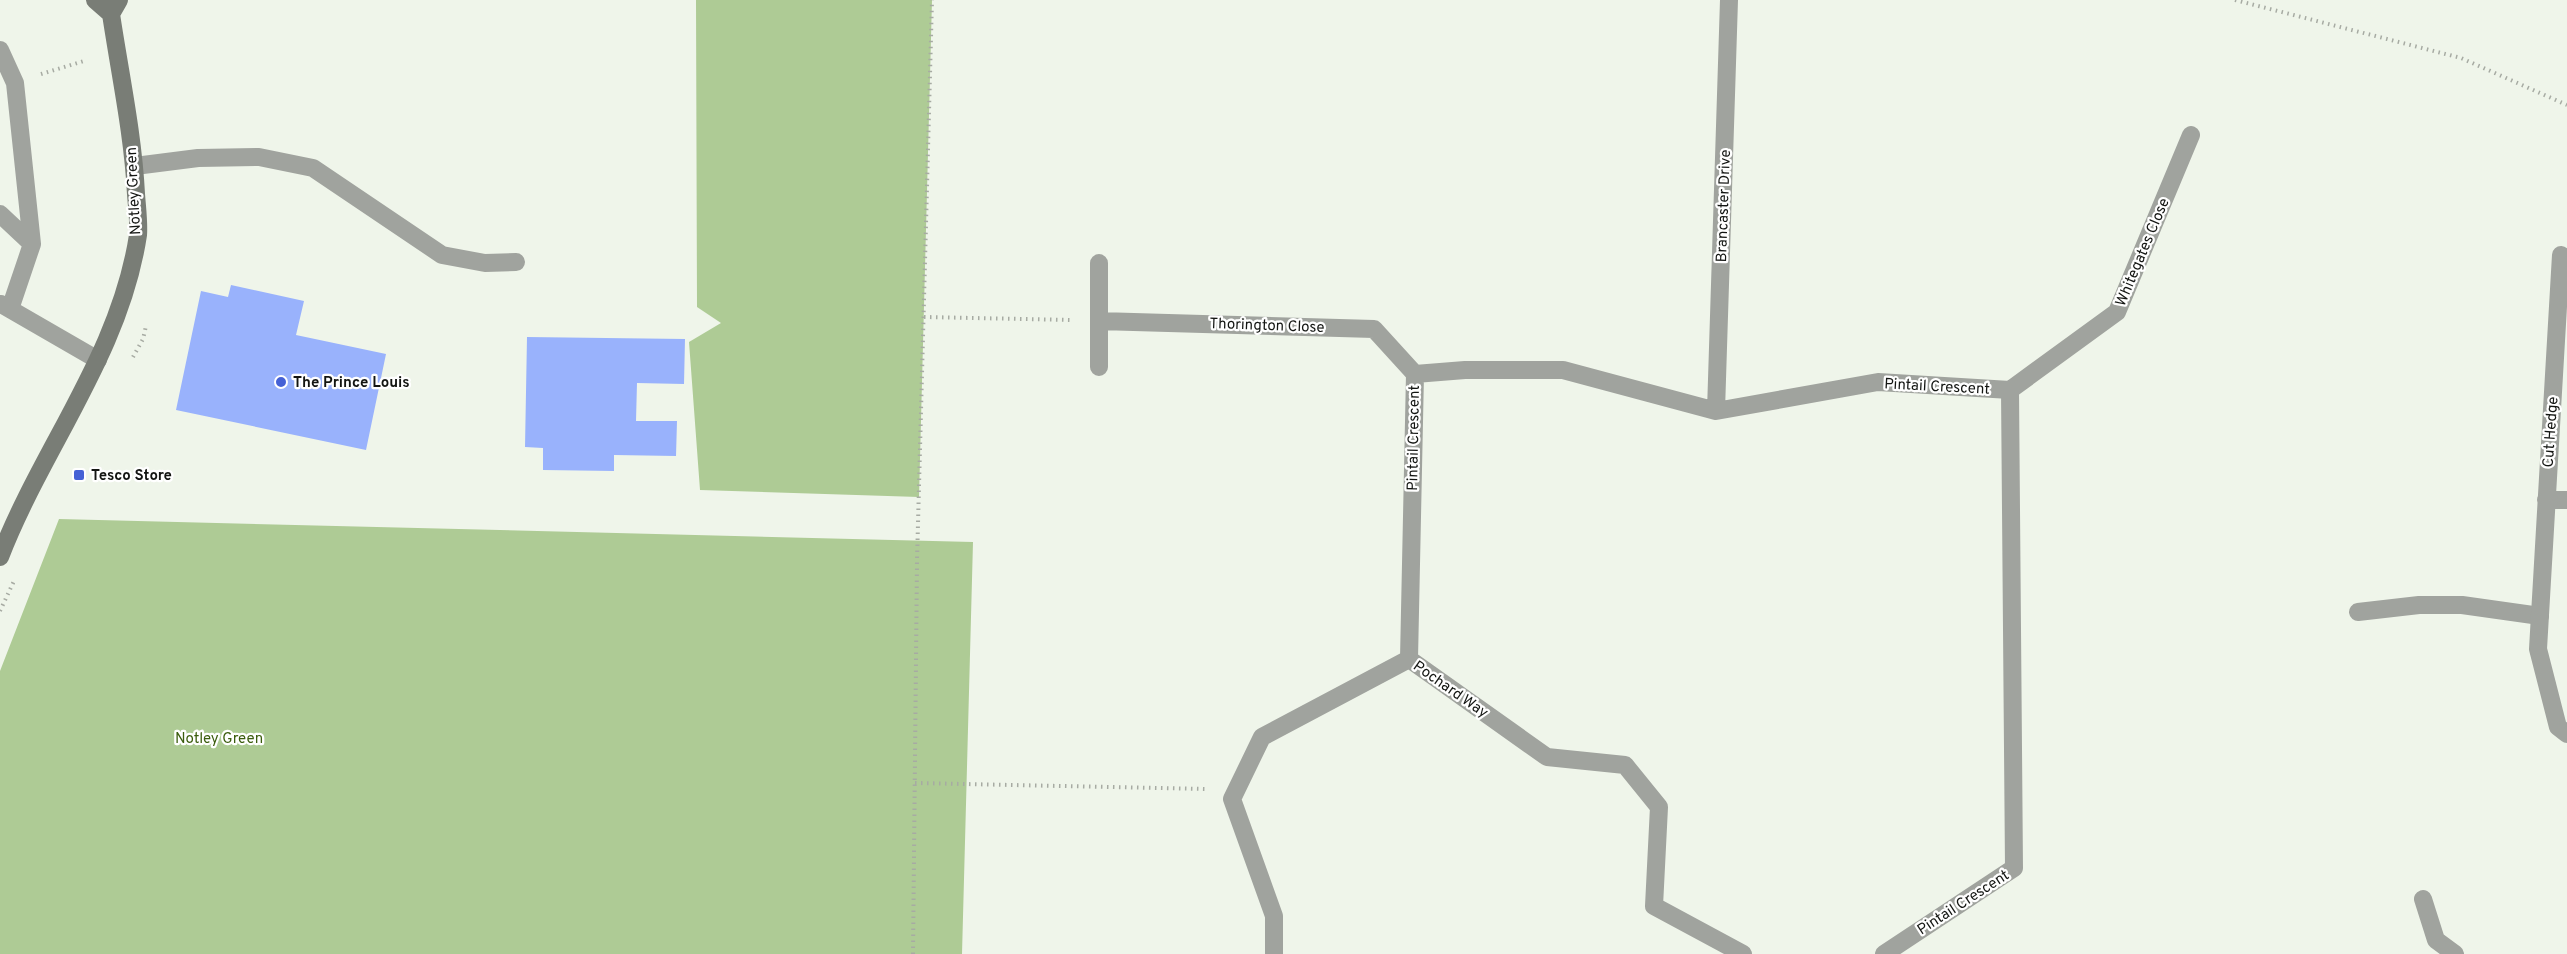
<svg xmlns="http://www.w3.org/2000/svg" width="2567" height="954" font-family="Overpass,sans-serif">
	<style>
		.green { fill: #aecb95 }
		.building { fill: #99b2fc }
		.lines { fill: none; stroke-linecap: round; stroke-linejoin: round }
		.path { stroke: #a7aba3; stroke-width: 4; stroke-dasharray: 1.5 4.5; stroke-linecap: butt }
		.lane { stroke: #a0a39e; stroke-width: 18 }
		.street { stroke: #a0a39e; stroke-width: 18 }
		.secondary { stroke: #797d76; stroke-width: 18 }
		.poi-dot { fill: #4561d5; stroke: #fff; stroke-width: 2 }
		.labels { text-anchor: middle; stroke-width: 4.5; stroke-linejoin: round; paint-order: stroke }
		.street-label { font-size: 15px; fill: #131512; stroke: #fff }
		.poi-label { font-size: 15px; font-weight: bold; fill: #131512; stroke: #fff; text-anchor: start }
		.park-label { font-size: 15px; fill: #3b5d0d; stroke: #fff }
	</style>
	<rect width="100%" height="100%" fill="#eff5ea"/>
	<path class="green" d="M696,0H932L919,497L700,490L689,342L721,323L697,307Z
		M59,519L973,542L962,954H0V671Z"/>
	<path class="building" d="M231,285L304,301L296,335L386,354L366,450L176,410L201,291L228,297Z
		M527,337L685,339L684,384L637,383L636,421H677L676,456L614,455V471L543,470V448L525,447Z"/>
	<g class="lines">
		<path class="path" d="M2235,0L2461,58L2567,105
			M41,74L84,61
			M924,317L1071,320
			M133,357L143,339L146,326
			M0,611L14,581
			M915,783L1206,789
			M913,954L917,561L932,0"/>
		<path class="lane" d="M0,50L15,83L32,244L10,309
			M135,166L198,158L259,157L313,168L442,255L485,263L516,262
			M0,214L32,244
			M1,304L98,360
			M2358,612L2419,605H2462L2540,616"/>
		<path class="street" d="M2561,255L2538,649L2558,727L2567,734
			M1099,263V367
			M1099,321L1374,329L1415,374
			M2010,390L2117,312L2191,135
			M1716,411L1729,0
			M2546,500H2567
			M1409,659L1415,374L1465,370H1563L1716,411L1878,382L2010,390L2014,868L1884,954
			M2423,899L2436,940L2455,954
			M1274,954V916L1232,799L1262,737L1409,659L1547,757L1625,765L1659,807L1654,906L1743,954"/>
		<path class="secondary" d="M95,0L111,14
			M0,557C42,448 120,354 138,235C139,223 137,208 136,194C133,134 120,74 111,14L119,0"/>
	</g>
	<g class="poi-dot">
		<circle cx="281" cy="382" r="6"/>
		<rect x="73" y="469" width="12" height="12" rx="3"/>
	</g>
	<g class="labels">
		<g class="street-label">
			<text transform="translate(133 191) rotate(-93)" y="5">Notley Green</text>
			<text transform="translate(1723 206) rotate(-88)" y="5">Brancaster Drive</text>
			<text transform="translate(2142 252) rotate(-67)" y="5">Whitegates Close</text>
			<text transform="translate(1267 325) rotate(2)" y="5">Thorington Close</text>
			<text transform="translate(1937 386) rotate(3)" y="5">Pintail Crescent</text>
			<text transform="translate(2550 432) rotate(-86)" y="5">Cut Hedge</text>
			<text transform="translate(1413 438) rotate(-89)" y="5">Pintail Crescent</text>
			<text transform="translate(1451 689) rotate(35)" y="5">Pochard Way</text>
			<text transform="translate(1963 902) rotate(-33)" y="5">Pintail Crescent</text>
		</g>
		<g class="poi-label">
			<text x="293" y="387">The Prince Louis</text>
			<text x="91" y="480">Tesco Store</text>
		</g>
		<g class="park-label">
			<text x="219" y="743">Notley Green</text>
		</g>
	</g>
</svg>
